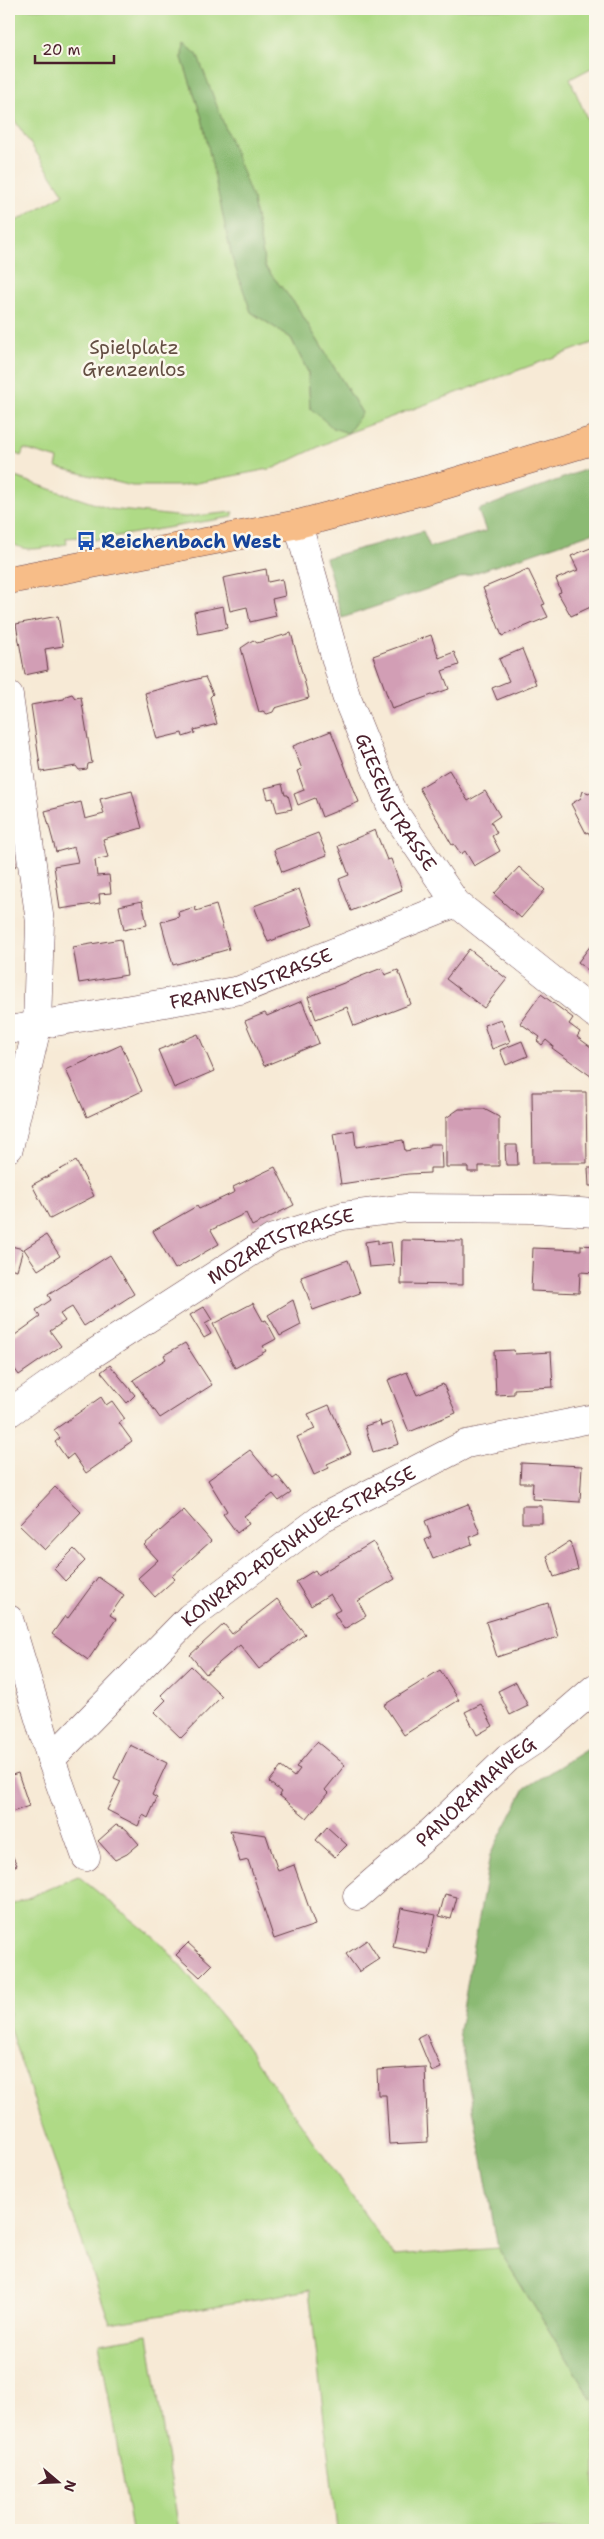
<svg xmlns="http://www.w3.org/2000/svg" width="604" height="2539" font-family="'Shantell Sans',sans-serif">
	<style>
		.green { fill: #afda86; stroke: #7c7c58; fill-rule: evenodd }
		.forest { fill: #8bba73; stroke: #6a6c4f }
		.building { fill: #d29eb5 }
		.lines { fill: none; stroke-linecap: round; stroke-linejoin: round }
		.street-casing { stroke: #643d45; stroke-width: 29 }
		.primary-casing { stroke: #643d45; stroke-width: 29 }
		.street { stroke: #fff; stroke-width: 28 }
		.primary { stroke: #f7bd88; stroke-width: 28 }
		.labels { text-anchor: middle; stroke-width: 5; stroke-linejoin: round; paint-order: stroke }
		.park-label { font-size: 19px; fill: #634e42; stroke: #fbf7ec }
		.transit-label { font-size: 19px; font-weight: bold; fill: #164399; stroke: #fbf7ec; text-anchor: start }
		.street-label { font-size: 19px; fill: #4a1f2b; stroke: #fbf7ec }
	</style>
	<rect width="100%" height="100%" fill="#fbf7ec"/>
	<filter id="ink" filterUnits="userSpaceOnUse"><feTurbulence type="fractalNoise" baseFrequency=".02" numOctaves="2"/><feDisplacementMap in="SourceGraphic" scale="10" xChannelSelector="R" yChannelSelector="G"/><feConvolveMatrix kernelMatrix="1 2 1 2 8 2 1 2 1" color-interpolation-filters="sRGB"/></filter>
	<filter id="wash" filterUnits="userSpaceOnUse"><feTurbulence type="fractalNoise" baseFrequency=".0096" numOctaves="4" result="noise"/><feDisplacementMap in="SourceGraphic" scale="20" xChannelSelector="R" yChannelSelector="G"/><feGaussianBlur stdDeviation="1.12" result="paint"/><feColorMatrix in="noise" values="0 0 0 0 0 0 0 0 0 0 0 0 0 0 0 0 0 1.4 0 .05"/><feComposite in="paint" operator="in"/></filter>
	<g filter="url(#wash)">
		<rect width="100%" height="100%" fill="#f7ead6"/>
		<path class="green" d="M9,9H595V66L570,79L595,137V342L348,433L274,468L181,486H132L56,467L58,459L24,449L21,456L9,451V225L64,194L9,112ZM183,44L253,200L265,267L296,305L362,413L310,408L308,372L291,338L251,312L202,118L182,58Z
			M9,475L110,509L185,517L234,512L232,517L94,540V536L66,538L67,544C49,546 19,557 9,538Z
			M78,1876L162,1944L244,2043L394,2256L498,2248L591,2398L595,2400V2530H337L309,2290L110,2324L9,2027V1906Z
			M148,2335L179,2530H132L99,2343Z"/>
		<path class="forest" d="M183,44L197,54L253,200L265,267L296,305L362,413L348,433L333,428L310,408L308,372L291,338L251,312L232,258L202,118L182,58Z
			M595,466V532L342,618L326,558L423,531L430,547L486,531L478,510Z
			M595,1744V2400L591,2398L498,2248L459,2031L490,1855L525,1788Z"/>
		<g id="blocks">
			<path class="building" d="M593,547L595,553V605L571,616L558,593L561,592L556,579L578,570L571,556Z
				M266,569L268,582L282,579L285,596L272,599L276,616L250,622L247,607L230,611L223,578Z
				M528,569L545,604L542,605L548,617L502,636L483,588Z
				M223,606L227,628L198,634L194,612Z
				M58,616L63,646L45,649L48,670L25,675L16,624Z
				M291,633L309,698L275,708L273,712L267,714L263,711L259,712L241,648L253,640L257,643Z
				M431,635L439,658L454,652L459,665L442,671L449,689L392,709L373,656Z
				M522,649L536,684L497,700L492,688L509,681L499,659Z
				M205,677L213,694L210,697L217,724L194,730L195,733L183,737L182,733L157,739L145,693Z
				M72,694L75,698L81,697L92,763L88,764L87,769L79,770L76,766L41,772L31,705L64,699L66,696Z
				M331,731L359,802L322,817L315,798L298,805L294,794L304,790L297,771L302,769L293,746Z
				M449,770L468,801L485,791L500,816L491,822L497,833L492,836L500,851L474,866L465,851L461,854L454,844L452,845L419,788Z
				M282,784L285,795H288L292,809L277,812L273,798L268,799L265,788Z
				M595,789V843L588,832L586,833L571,804L581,798L583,791L589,793Z
				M132,791L142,828L103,839L108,857L95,860L97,876L109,875L111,893L99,894L100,903L60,909L54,866L78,862L74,847L56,852L45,811L81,802L85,819L104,814L100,799Z
				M375,830L387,860L391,859L402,890L351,911L339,879L349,875L338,846Z
				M318,833L327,855L282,872L274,850Z
				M9,834L16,866L9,868Z
				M519,867L545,890L521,918L494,894Z
				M299,889L313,925L268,942L254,906Z
				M142,901L147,925L124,930L119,906Z
				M216,905L229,949L173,965L161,922L179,917L178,912L195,907L196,911Z
				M121,939L127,975L79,983L73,947Z
				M595,940V976L578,962Z
				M469,949L507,979L484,1008L446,979Z
				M382,968L385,975L398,970L411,1004L354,1026L347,1007L316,1019L308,997Z
				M541,994L573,1018L569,1024L580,1032L577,1037L595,1050V1079L552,1048L553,1046L546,1040L542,1045L537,1041L540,1037L520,1023Z
				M302,1001L319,1043L264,1066L245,1021L265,1013L267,1016Z
				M501,1019L510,1042L492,1049L484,1025Z
				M198,1034L214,1071L174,1088L158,1050Z
				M522,1041L528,1056L506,1065L500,1050Z
				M121,1045L142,1091L87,1117L66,1070Z
				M532,1092H586L587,1163H533Z
				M459,1109H484L499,1117V1166H479V1172H468V1167H446V1118Z
				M354,1130L356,1147L403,1140L405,1151L429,1147V1144H441L442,1168H430V1173L408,1174L341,1184L333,1134Z
				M505,1145H517L518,1165H506Z
				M76,1161L94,1196L50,1219L32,1185Z
				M275,1167L294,1205L252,1226L246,1213L211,1230L219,1244L175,1269L153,1231L197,1206L199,1209L235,1192L233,1187Z
				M588,1168H595V1186H589Z
				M46,1235L60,1256L38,1270L24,1249Z
				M378,1240V1244L391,1242L394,1265L369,1267L365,1242Z
				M402,1240L463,1241V1285L401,1284Z
				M581,1245L595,1246V1273L580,1272L579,1293L531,1291L533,1248L581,1250Z
				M11,1246L23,1249L17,1270L9,1268Z
				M110,1255L134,1294L84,1326L72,1307L60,1314L65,1321L50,1331L61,1346L19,1375L9,1361V1327L15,1335L40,1317L36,1310L51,1300L48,1295Z
				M348,1260L360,1293L313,1310L301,1277Z
				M293,1300L301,1325L280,1336L268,1315Z
				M253,1303L263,1321L266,1320L276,1339L263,1346L266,1351L235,1368L213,1324Z
				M204,1307L212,1320L205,1324L211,1334L204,1338L190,1315Z
				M185,1343L212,1385L160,1418L133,1380L166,1359L164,1355Z
				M514,1350L515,1354L551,1352L553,1387L514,1389V1394L496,1395L494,1351Z
				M110,1365L135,1395L127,1403L101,1372Z
				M407,1372L417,1395L443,1384L456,1413L409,1432L388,1380Z
				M101,1397L106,1405L112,1401L125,1419L119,1423L132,1441L86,1473L73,1454L67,1459L55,1442L60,1438L54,1430Z
				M329,1405L351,1453L327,1464L329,1468L314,1475L297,1437L315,1429L308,1414Z
				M380,1421L381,1426L392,1422L399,1444L373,1452L365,1426Z
				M250,1450L273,1478L277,1475L291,1493L279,1501L273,1494L244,1516L249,1524L237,1533L223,1514L227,1511L208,1480Z
				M521,1463L582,1466L580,1502L532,1499L533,1483H520Z
				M55,1487L81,1512L45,1550L19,1525Z
				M468,1504L480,1533L470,1537L472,1544L433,1559L425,1540L431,1537L425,1521Z
				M522,1506H542V1523H522Z
				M184,1510L211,1541L172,1576L175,1579L155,1597L138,1578L158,1560L144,1545Z
				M570,1541L578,1569L554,1577L547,1556Z
				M373,1542L395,1579L358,1601L366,1616L344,1629L334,1613L340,1610L330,1594L311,1606L296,1582L315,1570L318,1575Z
				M74,1549L85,1561L65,1581L54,1569Z
				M98,1577L124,1595L110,1615L116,1619L88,1660L52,1634L65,1616L68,1618Z
				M277,1599L305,1634L259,1669L240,1645L206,1674L190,1655L224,1624L232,1634Z
				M548,1603L558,1637L497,1657L486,1622Z
				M191,1666L222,1696L181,1738L154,1712L166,1700L161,1695Z
				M440,1670L459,1700L404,1735L384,1705Z
				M516,1682L528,1706L510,1715L498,1691Z
				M481,1704L493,1726L477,1735L465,1712Z
				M317,1742L345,1765L325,1790L328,1793L307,1818L279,1795L281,1792L269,1782L281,1767L294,1777L300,1769L296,1767Z
				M130,1745L167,1763L152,1795L157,1798L148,1818L143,1815L138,1826L107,1810L121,1781L114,1778Z
				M18,1773L29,1806L9,1813V1776Z
				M116,1825L126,1829L139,1844L127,1854L115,1860L98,1841Z
				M327,1827L347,1845L335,1857L316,1840Z
				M230,1830L266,1835L278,1871L294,1865L315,1925L274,1939L248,1860L240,1862Z
				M9,1849L17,1865L9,1869Z
				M445,1894L457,1897L451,1919L439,1916Z
				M401,1908L436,1915L427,1954L393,1947Z
				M367,1940L379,1959L359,1972L346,1954Z
				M188,1943L212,1965L200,1977L176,1955Z
				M426,2034L441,2068L432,2072L418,2038Z
				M425,2067L428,2142L389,2144L386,2095H378L377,2070Z"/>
		</g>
	</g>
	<g filter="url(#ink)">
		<use href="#blocks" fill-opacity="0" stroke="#643d45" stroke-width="1"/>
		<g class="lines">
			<g class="street-casing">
				<g id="street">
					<path id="s1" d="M298,524L346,696L392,809L456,903L595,1014"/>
					<path d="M9,696L40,922L37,1027L9,1148"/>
					<path id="s2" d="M9,1030L240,990L456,903"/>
					<path id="s3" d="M9,1413L85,1359L273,1238L343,1216L406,1208L534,1209L595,1213"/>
					<path d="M9,1619L51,1759L86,1857"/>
					<path id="s4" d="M51,1759L190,1617L322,1518L466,1444L595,1418"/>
					<path id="s5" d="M357,1896L433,1830L508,1758L535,1740L595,1688"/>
				</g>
			</g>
			<g class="primary-casing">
				<path id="primary" d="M9,580L298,524L441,486L595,440"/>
			</g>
			<use href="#street" class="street"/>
			<use href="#primary" class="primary"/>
		</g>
	</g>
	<defs>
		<g id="bus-bare" transform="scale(1.5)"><path d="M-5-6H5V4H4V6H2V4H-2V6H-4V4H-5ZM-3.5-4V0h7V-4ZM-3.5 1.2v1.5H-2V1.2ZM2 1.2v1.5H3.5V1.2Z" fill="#1a4fb4" stroke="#fbf7ec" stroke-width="2.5" paint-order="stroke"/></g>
	</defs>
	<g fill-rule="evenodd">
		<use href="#bus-bare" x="86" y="541"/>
	</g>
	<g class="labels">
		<g class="park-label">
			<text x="134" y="354">Spielplatz<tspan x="134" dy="22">Grenzenlos</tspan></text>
		</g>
		<g class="transit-label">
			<text x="101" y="548">Reichenbach West</text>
		</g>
		<g class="street-label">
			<text dy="7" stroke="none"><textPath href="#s1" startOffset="296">GIESENSTRASSE</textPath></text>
			<text dy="7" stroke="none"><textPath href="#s2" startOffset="248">FRANKENSTRASSE</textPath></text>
			<text dy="7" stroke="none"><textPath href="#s3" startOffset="321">MOZARTSTRASSE</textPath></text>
			<text dy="7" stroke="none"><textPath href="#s4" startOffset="329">KONRAD-ADENAUER-STRASSE</textPath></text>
			<text dy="7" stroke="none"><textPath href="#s5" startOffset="158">PANORAMAWEG</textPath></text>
		</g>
	</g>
	<rect width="604" height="2539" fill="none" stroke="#fbf7ec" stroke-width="30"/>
	<g transform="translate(58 2482) rotate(109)" stroke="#fbf7ec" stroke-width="4" paint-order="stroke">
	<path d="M0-4L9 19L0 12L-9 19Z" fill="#4a1f2b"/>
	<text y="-8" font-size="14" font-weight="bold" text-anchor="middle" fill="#4a1f2b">N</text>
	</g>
	<path d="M35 55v8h79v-8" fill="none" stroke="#4a1f2b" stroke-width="2.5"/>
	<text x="42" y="55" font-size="15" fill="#4a1f2b" stroke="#fbf7ec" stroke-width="4" paint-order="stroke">20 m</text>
</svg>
